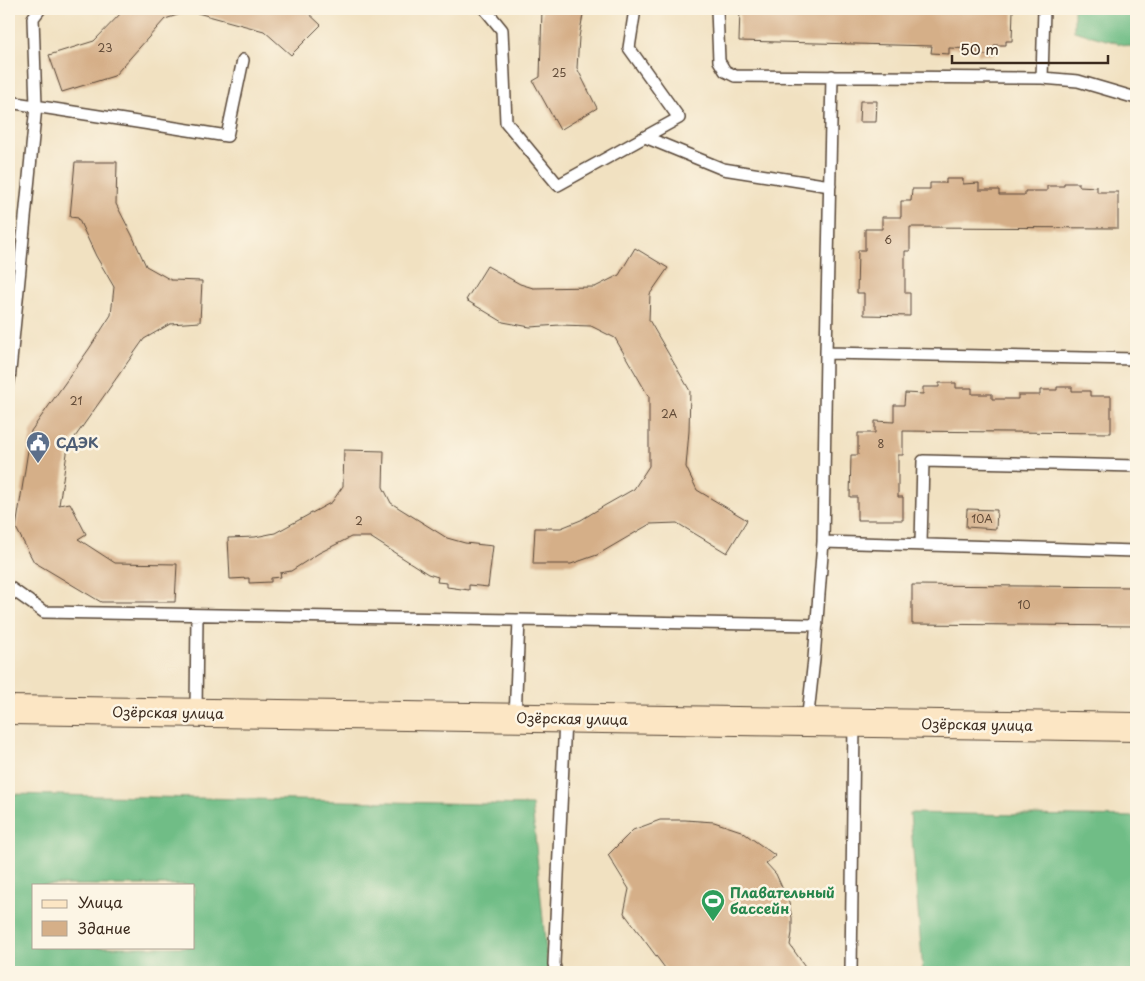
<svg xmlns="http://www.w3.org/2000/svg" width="1145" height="981" font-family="'Playpen Sans',sans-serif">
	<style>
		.forest { fill: #6fbd86; stroke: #557452; fill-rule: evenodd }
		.building { fill: #d5af88 }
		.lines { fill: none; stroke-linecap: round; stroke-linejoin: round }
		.lane-casing { stroke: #564536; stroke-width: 14 }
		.secondary-casing { stroke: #564536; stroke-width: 30 }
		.lane { stroke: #fff; stroke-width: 11 }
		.secondary { stroke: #fce6c4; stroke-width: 28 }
		.labels { text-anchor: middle; stroke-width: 5; stroke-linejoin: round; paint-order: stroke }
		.number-label { font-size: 11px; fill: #624b38 }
		.service-label { font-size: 14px; font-weight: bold; fill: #4e5e75; stroke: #fcf5e5; text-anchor: start }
		.street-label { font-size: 14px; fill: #3b2a1e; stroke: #fcf5e5 }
		.leisure-label { font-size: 14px; font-weight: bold; fill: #27864d; stroke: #fcf5e5; text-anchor: start }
	</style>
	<rect width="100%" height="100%" fill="#fcf5e5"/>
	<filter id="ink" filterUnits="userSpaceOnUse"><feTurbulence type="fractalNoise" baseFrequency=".02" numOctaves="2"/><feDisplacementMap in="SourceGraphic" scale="10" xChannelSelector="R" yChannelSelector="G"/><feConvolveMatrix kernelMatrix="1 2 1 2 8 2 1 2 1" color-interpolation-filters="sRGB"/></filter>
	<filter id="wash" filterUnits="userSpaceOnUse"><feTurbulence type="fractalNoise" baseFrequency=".0096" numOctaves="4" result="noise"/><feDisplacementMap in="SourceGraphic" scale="20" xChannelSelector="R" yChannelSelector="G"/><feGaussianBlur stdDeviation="1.12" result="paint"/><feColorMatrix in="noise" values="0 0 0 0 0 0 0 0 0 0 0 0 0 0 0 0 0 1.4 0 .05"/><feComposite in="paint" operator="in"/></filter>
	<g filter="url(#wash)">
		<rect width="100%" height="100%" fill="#f1e1c1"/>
		<path class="forest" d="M1074,9H1136V48L1074,31Z
			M9,794L532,805L548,972H9ZM34,885H194V947H34Z
			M910,813L1136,817V972H923Z"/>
		<g id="blocks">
			<path class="building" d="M125,9H304L321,25L291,55L264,31L190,11L165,19L114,76L62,92L49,55L94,41Z
				M542,9H584L579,37L577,68L597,108L560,130L533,81L540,77Z
				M740,9H1013L1012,41H1006V45H994V55H978V49L949,48V54L931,53L932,46L739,41Z
				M860,101H877L876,122H859Z
				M75,162H117L116,204L132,235L146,266L171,280L202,281L200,322L170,324L144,339L68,447L59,505L70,503L86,534L78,539L115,563L177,564L175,602H101L34,562L16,528L31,431L89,349L111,315L114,287L96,256L78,218L70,217Z
				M946,179H963V184L979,183V190H999V195H1025V191H1047V186H1064V183H1079V186L1097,187V192H1118V228L910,227V251H905V293H910V316L864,315V293H857L858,250H865V229H882V217H901V201H911L912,189H930V183H946Z
				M635,248L668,268L650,294L649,320L690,391L689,431L686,467L697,490L747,520L727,553L677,523L650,524L597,555L571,564H533L535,528H561L581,520L604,506L634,489L649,466V397L615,338L591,326L560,325L530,327L503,322L466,300L487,266L520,284L533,288L595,287L619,275Z
				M939,383H956V388H972V394H992V399H1018V395H1040V390H1057V387H1072V391H1090V396H1111V433L903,431V455H898V497H903V520H857V497H850L851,455H858V433H875V421L894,422V405H904L905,393L923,394V387H939Z
				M344,450L384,451L383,487L391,503L447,538L465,543L493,546L488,587L469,585V590L447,587V583L437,582L438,577L428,574L370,537H351L319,553L291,571L280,573L281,577L271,578V582L249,583V578L230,579L228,538L255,537L275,533L332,502L343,486Z
				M967,509L997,510L996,529L966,527Z
				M912,585L1136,587V626L912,624Z
				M660,820H685L714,822L741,831L776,856L766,863L776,874L789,903L792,918V933L790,945L809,972H668L624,913L629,889L608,855L633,830Z"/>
		</g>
	</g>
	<g filter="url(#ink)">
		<use href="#blocks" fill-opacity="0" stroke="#564536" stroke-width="1"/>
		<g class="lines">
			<g class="lane-casing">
				<path id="lane" d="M485,9L502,30L506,122L558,185L679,118L629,48L635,9
					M717,9L719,61L725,71L735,76L1042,78L1078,81L1136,98
					M1042,78L1044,9
					M9,102L227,136L243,60
					M645,137L723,169L830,186
					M826,353L832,76
					M9,381L36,106L33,18L40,9
					M823,542L826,353L1136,359
					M921,544L923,461L1136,466
					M9,587L44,612L817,625
					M196,713L197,615
					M515,719L519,620
					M807,723L814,659L823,542L1136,551
					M556,972L554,964L565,719
					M851,972L854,723"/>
			</g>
			<g class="secondary-casing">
				<path id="secondary" d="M9,710L1136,727"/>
			</g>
			<use href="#lane" class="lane"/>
			<use href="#secondary" class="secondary"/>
		</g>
	</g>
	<defs>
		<g id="civic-pin" transform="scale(1.25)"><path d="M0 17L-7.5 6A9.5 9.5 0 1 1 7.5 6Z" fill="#5c6f8a" stroke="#fcf5e5"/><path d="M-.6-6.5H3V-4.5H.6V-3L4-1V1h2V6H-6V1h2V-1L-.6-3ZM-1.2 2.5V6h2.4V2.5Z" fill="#fff"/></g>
		<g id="stadium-pin" transform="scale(1.25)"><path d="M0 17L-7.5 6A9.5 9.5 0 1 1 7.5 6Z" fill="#2e9e5b" stroke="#fcf5e5"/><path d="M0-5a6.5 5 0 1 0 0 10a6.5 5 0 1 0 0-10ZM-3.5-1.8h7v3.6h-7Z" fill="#fff"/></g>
	</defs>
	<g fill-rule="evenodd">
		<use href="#civic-pin" x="38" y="443"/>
		<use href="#stadium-pin" x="713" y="901"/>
	</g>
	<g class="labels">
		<g class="number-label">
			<text x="105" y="52">23</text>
			<text x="559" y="77">25</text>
			<text x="888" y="244">6</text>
			<text x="76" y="405">21</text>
			<text x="669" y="418">2А</text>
			<text x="881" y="448">8</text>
			<text x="982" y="523">10А</text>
			<text x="359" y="525">2</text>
			<text x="1024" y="609">10</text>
		</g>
		<g class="service-label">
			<text x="56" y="448">СДЭК</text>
		</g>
		<g class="street-label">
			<text transform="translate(168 713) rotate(1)" y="5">Озёрская улица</text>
			<text transform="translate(572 719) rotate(1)" y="5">Озёрская улица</text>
			<text transform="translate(977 725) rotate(1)" y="5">Озёрская улица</text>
		</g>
		<g class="leisure-label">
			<text x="730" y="898">Плавательный<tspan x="730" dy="16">бассейн</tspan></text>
		</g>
	</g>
	<rect width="1145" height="981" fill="none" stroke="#fcf5e5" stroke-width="30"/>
	<rect x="32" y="884" width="162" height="65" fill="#fcf5e5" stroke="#afa495"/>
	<rect x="42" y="900" width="25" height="8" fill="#fce6c4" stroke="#afa495"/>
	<text x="78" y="908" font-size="15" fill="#3b2a1e">Улица</text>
	<rect x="42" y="921" width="25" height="15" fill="#d5af88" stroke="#afa495"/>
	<text x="78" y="934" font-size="15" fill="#3b2a1e">Здание</text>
	<path d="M952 55v8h156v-8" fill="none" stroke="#3b2a1e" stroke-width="2.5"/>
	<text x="960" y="55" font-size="15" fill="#3b2a1e" stroke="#fcf5e5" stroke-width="4" paint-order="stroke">50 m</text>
</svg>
